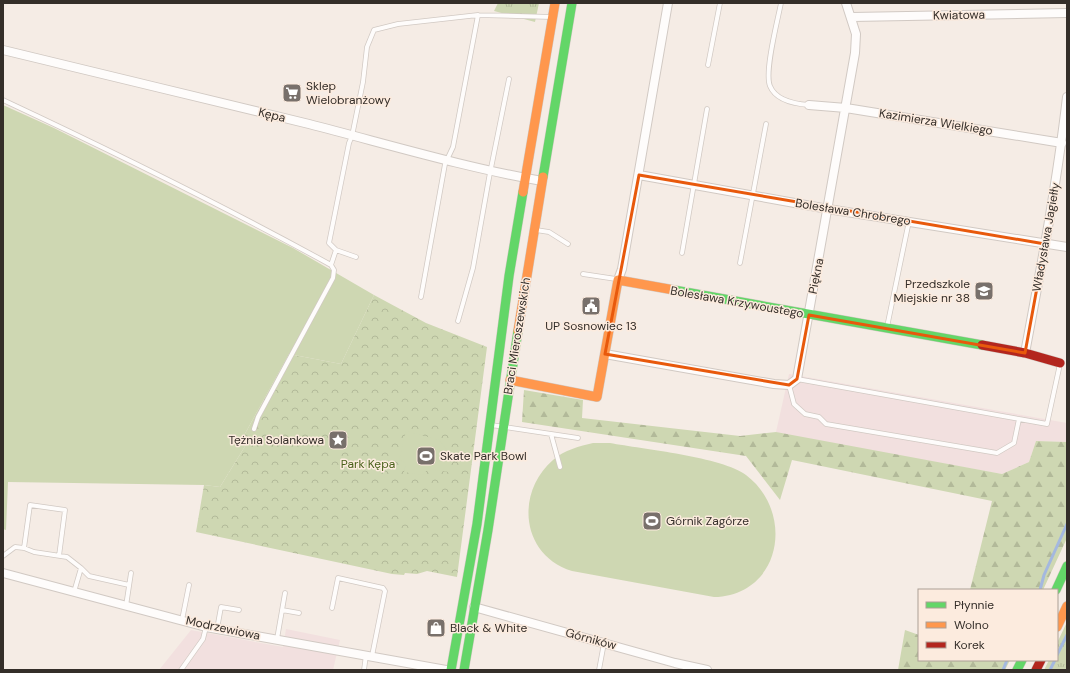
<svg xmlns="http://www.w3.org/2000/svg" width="1070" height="673" font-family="'DM Sans',sans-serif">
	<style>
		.industrial { fill: #f2e0df }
		.grass { fill: url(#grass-tufts) }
		.forest { fill: url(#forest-firs) }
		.park { fill: url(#park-crowns) }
		.garden { fill: #ced7b2 }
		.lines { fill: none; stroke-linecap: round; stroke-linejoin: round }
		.stream { stroke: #a4b8df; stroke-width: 3 }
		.lane-casing { stroke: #d1c9c3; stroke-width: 5.5 }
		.street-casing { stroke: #d1c9c3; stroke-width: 10 }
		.fast-casing { stroke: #d1c9c3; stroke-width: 10 }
		.slow-casing { stroke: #d1c9c3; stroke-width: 10 }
		.jam-casing { stroke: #d1c9c3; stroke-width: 10 }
		.lane { stroke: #fefcfb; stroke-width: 4 }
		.street { stroke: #fefcfb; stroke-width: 8 }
		.fast { stroke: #63d668; stroke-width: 9 }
		.slow { stroke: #ff974d; stroke-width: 9 }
		.jam { stroke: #b3261e; stroke-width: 9 }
		.marked { fill: none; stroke: #e8590c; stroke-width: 3; stroke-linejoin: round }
		.labels { text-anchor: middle; stroke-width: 3; stroke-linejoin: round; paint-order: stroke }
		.street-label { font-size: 12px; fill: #342e29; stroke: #fcebde }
		.poi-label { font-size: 12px; fill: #342e29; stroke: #fcebde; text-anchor: start }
		.park-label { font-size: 12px; fill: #4a611b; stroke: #fcebde }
	</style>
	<defs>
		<pattern id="grass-tufts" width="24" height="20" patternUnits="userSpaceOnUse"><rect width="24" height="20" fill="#ced7b2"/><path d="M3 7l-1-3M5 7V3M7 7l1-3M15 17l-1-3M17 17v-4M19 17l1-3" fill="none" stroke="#b2b999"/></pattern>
		<pattern id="forest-firs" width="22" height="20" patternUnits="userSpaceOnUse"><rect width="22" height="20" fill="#ced7b2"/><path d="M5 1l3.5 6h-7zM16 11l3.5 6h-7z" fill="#b2b999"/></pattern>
		<pattern id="park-crowns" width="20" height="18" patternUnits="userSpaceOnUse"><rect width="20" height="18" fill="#ced7b2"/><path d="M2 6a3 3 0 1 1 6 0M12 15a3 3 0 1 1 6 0" fill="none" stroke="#b2b999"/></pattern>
	</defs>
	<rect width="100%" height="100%" fill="#f5ece5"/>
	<path class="industrial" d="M789,374L1067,423V442L1036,441L1029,462L1002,474L783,435L776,432Z
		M286,629L340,640L333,670H159L191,630L283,647Z"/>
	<path class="grass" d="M498,3H539L535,22L494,11Z
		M1067,622V670H1044L1049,660H1057V643Z"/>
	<path class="forest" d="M524,390L583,400L582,418L740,436L776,432L1002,474L1029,462L1036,441L1067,442V538L1043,590H970L992,501L792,460L780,500L746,456L522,422Z
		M905,630L919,635V660H1010L1005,670H898Z"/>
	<path class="park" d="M374,295L426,323L487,347L457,577L427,571L417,574L405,573L404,575L392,574L196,532L204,485L220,487L247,443L242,439L289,354L341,364Z"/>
	<path class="garden" d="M3,105L54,128L293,248L374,295L341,364L289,354L242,439L247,443L220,487L204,485L8,482L6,530L3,529Z
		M406,431L439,440L447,450L453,452L449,472L428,469L423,475L404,472L406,463L399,460Z
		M593,443H610C642,449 723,457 746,475C795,512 782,595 714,597L572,571C521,555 515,493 553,460C564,450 580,446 593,443Z"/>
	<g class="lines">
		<path class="stream" d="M1040,590L1044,575L1067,524
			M1057,655L1067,635
			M1003,670L1007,660
			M1050,670L1055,660"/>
		<g class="lane-casing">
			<path id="lane" d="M781,3C778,19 764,72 770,86C776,101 795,104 809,105
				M708,65L720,3
				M3,100C114,152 224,206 331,265L334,270L333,278L258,417L254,429
				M536,230L549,232L568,244
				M682,253L707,109
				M356,257L336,250L329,243L349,143L352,136L363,82L367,47L374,30L398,24L478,15L552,17
				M740,263L766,124
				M331,265L336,250
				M583,274L616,279
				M421,297L445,164L453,147L478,15
				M458,321L473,268L489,178L509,79
				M887,327L909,221
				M789,385L794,404L805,414L819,417L826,424L997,453L1014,443L1019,419L797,379
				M1019,419L1047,424L1060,364
				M491,425L578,438
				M551,434L560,467
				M24,548L30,505L65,510L59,556
				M3,556L15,547L24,548L34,552L67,557L81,568L89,576L129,585
				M74,592L81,568
				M126,606L131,573
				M332,608L338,578L383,588L385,591L372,656
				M282,610L299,613
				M182,620L189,585
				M217,629L221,607L239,610
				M277,639L285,593
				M181,670L203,639L206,627
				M364,670L366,655
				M599,670L604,643"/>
		</g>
		<g class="street-casing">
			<path id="street" d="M852,17L1067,13
				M3,50C105,75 207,99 309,124C387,144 463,167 542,181
				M809,105L846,108L1062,143
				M639,175L828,209L1067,247
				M618,280L622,269L668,3
				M1025,353C1041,268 1057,183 1067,97
				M605,354L774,384L789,385L797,379L855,53L856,34L846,3
				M3,573L206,627L446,670
				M474,607L675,663L707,670"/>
		</g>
		<g class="fast-casing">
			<path id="fast" d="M543,177L572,3
				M674,290L982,345
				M1056,590L1067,566
				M451,670L477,524L509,276L523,192
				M464,670L488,530L518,331
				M1017,670L1022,660"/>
		</g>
		<g class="slow-casing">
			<path id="slow" d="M523,192L555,3
				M518,331L543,177
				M510,380L597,397L618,280L674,290
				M1057,627L1067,606"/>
		</g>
		<g class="jam-casing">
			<path id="jam" d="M982,345L1025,353L1060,363
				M1036,670L1041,660"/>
		</g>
		<use href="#lane" class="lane"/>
		<use href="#street" class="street"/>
		<use href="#fast" class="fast"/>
		<use href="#slow" class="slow"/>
		<use href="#jam" class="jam"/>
	</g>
	<path class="marked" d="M639,175L1045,244L1025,353L809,315L797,379L789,385L605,354Z"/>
	<defs>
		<g id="supermarket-square" transform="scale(1)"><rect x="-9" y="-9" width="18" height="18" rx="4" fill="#78706b" stroke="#fcebde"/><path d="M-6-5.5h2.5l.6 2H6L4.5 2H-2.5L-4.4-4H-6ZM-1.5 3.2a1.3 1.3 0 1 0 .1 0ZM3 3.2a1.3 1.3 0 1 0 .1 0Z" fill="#fff"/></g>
		<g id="school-square" transform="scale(1)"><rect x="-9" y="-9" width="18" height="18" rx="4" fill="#78706b" stroke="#fcebde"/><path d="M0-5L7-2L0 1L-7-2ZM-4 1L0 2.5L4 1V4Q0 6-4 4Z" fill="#fff"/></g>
		<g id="civic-square" transform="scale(1)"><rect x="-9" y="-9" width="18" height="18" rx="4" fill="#78706b" stroke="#fcebde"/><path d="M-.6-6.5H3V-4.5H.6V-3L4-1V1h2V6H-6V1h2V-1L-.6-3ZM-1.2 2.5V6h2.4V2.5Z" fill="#fff"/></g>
		<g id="sight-square" transform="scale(1)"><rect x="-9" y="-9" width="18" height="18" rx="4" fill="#78706b" stroke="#fcebde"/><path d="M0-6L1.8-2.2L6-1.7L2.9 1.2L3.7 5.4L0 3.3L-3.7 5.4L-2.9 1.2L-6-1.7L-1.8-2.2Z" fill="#fff"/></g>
		<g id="stadium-square" transform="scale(1)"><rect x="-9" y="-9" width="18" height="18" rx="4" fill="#78706b" stroke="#fcebde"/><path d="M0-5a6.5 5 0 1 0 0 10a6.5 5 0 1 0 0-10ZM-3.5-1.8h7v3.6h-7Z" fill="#fff"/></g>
		<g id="shop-square" transform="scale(1)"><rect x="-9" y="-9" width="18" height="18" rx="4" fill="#78706b" stroke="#fcebde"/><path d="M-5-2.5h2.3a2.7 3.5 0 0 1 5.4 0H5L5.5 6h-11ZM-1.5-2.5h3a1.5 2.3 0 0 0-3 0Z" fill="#fff"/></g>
	</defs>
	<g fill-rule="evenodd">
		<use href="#supermarket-square" x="292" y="93"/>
		<use href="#school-square" x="984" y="291"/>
		<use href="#civic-square" x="591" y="306"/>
		<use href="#sight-square" x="338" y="440"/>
		<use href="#stadium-square" x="426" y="456"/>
		<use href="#stadium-square" x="652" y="521"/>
		<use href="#shop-square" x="436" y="628"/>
	</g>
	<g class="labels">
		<g class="street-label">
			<text transform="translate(959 15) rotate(-1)" y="4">Kwiatowa</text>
			<text transform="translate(272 115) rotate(14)" y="4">Kępa</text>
			<text transform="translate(936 122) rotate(9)" y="4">Kazimierza Wielkiego</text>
			<text transform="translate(853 212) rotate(9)" y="4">Bolesława Chrobrego</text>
			<text transform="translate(1046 237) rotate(-80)" y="4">Władysława Jagiełły</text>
			<text transform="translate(816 276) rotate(-79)" y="4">Piękna</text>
			<text transform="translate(737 302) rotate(10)" y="4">Bolesława Krzywoustego</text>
			<text transform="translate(517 336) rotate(-81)" y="4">Braci Mieroszewskich</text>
			<text transform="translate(223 628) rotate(12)" y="4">Modrzewiowa</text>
			<text transform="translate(591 639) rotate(15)" y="4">Górników</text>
		</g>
		<g class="poi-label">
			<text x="306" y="90">Sklep<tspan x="306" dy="14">Wielobranżowy</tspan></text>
			<text x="970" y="288" text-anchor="end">Przedszkole<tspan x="970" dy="14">Miejskie nr 38</tspan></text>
			<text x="591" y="330" text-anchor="middle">UP Sosnowiec 13</text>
			<text x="324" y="444" text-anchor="end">Tężnia Solankowa</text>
			<text x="440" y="460">Skate Park Bowl</text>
			<text x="666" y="525">Górnik Zagórze</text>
			<text x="450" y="632">Black &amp; White</text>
		</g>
		<g class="park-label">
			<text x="368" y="468">Park Kępa</text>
		</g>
	</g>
	<rect width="1070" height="673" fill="none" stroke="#342e29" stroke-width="8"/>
	<rect x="918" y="589" width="140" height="72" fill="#fcebde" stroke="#ac9f96"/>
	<rect x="926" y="602" width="20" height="6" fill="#63d668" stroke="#ac9f96"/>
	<text x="954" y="609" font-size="12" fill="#342e29">Płynnie</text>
	<rect x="926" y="622" width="20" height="6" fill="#ff974d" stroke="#ac9f96"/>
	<text x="954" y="629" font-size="12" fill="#342e29">Wolno</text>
	<rect x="926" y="642" width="20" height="6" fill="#b3261e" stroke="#ac9f96"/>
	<text x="954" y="649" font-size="12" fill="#342e29">Korek</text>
</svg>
